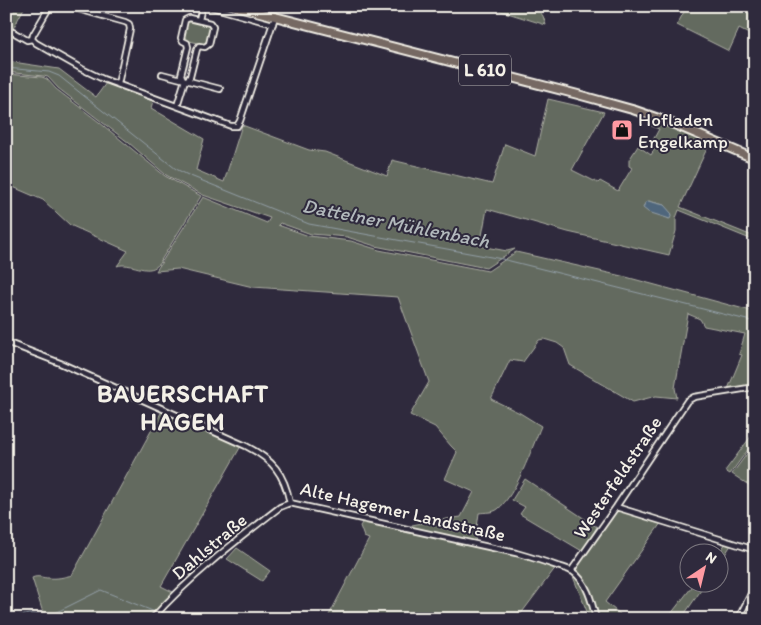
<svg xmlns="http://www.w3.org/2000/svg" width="761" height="625" font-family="Itim,sans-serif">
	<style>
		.green { fill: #646b5e; stroke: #acaea3; fill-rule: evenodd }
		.water { fill: #50667b; stroke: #929ea7 }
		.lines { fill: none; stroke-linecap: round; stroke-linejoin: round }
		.stream { stroke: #929ea7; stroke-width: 1 }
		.minor-casing { stroke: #f4f1e8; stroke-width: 8 }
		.primary-casing { stroke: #f4f1e8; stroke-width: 11 }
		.minor { stroke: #2f2a3d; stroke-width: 4.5 }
		.primary { stroke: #766964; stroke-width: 7 }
		.labels { text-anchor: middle; stroke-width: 4; stroke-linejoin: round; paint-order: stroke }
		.shield { fill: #2f2a3d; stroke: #b9b5b5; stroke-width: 1 }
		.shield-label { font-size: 18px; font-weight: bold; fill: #f4f1e8 }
		.poi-label { font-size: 19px; fill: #f4f1e8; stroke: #2f2a3d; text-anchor: start }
		.street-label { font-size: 19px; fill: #f4f1e8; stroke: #2f2a3d }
		.water-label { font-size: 20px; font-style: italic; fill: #b2b9bc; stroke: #2f2a3d }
		.district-label { font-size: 24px; font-weight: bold; letter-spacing: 1px; fill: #f4f1e8; stroke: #2f2a3d }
	</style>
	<rect width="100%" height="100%" fill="#2f2a3d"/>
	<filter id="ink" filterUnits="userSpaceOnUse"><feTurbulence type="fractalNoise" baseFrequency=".02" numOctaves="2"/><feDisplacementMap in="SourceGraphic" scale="10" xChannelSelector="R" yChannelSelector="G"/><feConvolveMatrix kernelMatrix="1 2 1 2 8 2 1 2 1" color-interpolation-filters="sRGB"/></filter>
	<g filter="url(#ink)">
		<path class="green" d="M6,6H25L6,42Z
			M485,6H536L543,16L546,25Z
			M687,6H755V37L739,29L729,51L677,25Z
			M190,20L208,25L210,28L206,42L203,44L185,40L183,36L187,23Z
			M6,61L59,69L96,97L106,83L153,101L151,108L204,139L196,170L224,182L242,125L309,150L325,152L387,176L392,160L492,184L505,144L535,156L548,99L604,112L572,170L598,183L600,181L618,191L632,168L629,166V160L638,146L651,155L657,145L652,142L659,129L649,125L652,121L709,144L680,207L755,237V241L679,210L676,218V231L669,255L568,232L487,209L480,246L507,251L515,249L486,268L375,246L347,237L311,234L280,223L278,225L309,236L351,241L379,250L488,271L516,252L626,277L755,312V386L728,389L742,355L739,354L745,334L704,326L700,319L688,314L675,388L677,398L656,396L633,402L570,365L564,348L557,343L544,339L539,340L523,362L510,360L491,399L520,413L541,426C532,448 516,495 498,509C493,513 485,512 479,513L475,542L412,528V525L433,521L461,517L474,492L445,479L457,452L451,446L435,427L410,415L429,382L398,297L253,287L178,269L156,271L203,197L267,223L270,218L203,195L166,175L129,143L58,88L48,77L43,76L6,72ZM649,201L664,205L669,219L664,216L645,203Z
			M6,74L42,77L47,79L56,89L99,122L165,176L201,196L158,265C147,276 130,261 117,266L128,251L70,225L43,200L6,184Z
			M162,411L241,446L161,586L173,592L149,619H116L109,613L104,619H45L32,578C38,575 42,578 49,578C57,579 65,577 72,575Z
			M755,431V440L730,474L725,471Z
			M752,447L755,449V489L732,474Z
			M525,479L597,527L582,551L520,514L525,507L512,500Z
			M617,509L661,523L605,602L626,619H590L572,574Z
			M364,520L379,526L510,554L556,567L517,619H327L369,539L364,537L360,526Z
			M726,543L731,545L719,564V553Z
			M237,548L270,571L262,581L227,559Z
			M695,583H706L681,619H667Z"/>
		<path class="water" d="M648,201L664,205L672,214L670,219L648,212L643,208L645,203Z"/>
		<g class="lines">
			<path class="stream" d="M6,68L49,72L59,76L176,169L188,175L309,224L502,259L755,322
				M158,614L166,619
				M6,619L29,614L49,615L61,610L101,590L155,612"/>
			<g class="minor-casing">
				<path id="minor" d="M67,6L125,22L129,24L130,29L118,84
					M208,6L273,24
					M199,20L202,6
					M13,32L27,40L32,39L36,43L82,69L103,79L231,126H237L240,121L275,17
					M32,39L33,35L50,6
					M162,74L220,89
					M183,79L181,75L188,47L187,43L183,41L181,38L185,20L189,18L210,23L213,27L209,44L205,47L199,46L197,49L190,77L187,80
					M177,106L185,80
					M6,342L60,363L246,446C273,460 284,473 290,503
					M290,503L516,553C530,557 543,561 557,566C562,567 567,569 572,571C587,581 592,602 596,619
					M616,507L755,550
					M571,571L616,507L687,401L694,397L755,387
					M152,619C188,578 236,541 280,507L290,503
					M740,619V615L755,586"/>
			</g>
			<g class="primary-casing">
				<path id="primary" d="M234,6L576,94L634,110L669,122L755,159"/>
			</g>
			<use href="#minor" class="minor"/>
			<use href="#primary" class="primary"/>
		</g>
	</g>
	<defs>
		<g id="shop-square" transform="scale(1.125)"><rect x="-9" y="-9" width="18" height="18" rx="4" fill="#ff9aa2" stroke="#2f2a3d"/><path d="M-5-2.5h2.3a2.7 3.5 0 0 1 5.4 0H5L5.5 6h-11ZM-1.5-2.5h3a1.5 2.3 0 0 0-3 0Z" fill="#111"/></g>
	</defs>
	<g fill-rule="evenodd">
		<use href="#shop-square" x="622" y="130"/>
	</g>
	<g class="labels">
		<rect class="shield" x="459" y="54.5" width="52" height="31" rx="4"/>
		<g class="shield-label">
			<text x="485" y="76">L 610</text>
		</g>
		<g class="poi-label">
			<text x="638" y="126">Hofladen<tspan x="638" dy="22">Engelkamp</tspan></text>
		</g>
		<g class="street-label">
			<text transform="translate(617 477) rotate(-56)" y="7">Westerfeldstraße</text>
			<text transform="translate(403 511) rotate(13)" y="7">Alte Hagemer Landstraße</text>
			<text transform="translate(209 546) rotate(-40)" y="7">Dahlstraße</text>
		</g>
		<g class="water-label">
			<text transform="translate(396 223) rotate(11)" y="7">Dattelner Mühlenbach</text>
		</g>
		<g class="district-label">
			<text x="183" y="402">BAUERSCHAFT<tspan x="183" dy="28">HAGEM</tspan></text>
		</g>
	</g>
	<rect width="761" height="625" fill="none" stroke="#2f2a3d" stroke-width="25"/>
	<rect x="12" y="12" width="736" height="600" fill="none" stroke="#f4f1e8" stroke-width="2" filter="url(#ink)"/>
	<g transform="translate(704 568) rotate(35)"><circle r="24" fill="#2f2a3d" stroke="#7e7a81"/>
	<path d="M0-4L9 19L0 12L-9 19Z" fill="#ff9aa2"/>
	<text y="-8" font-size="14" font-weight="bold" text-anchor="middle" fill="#f4f1e8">N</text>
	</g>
</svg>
